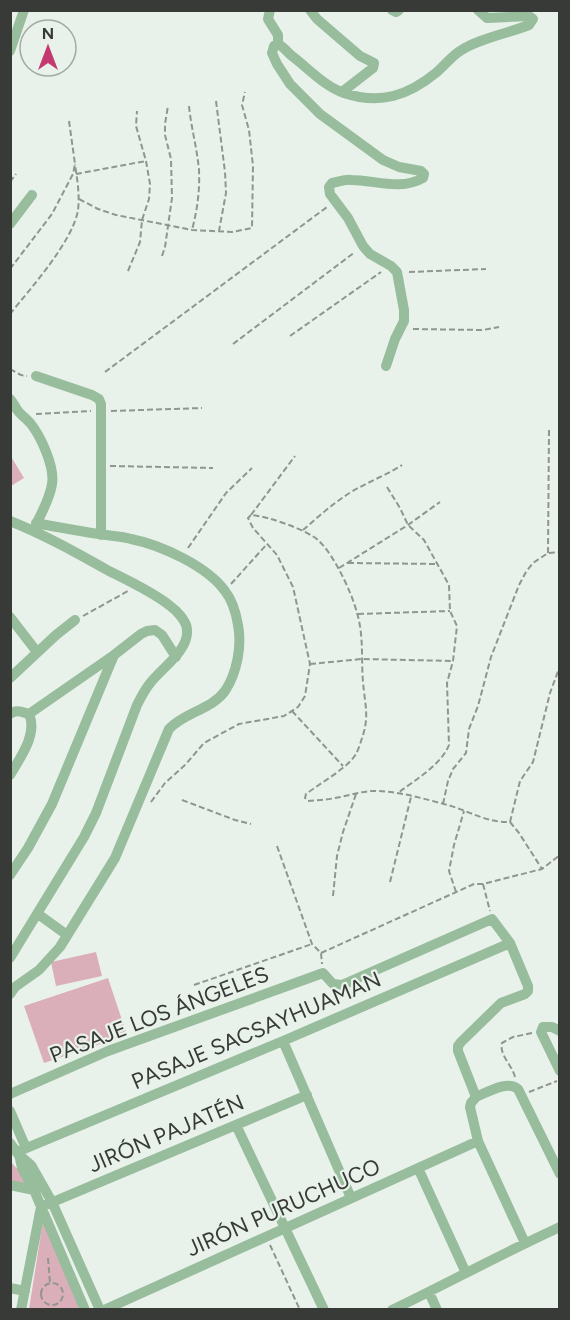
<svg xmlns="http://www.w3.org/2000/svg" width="570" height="1320" font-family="Figtree,sans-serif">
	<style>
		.park { fill: #dbafba }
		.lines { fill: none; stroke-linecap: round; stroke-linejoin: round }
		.path { stroke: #8f958f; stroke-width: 2; stroke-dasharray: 6 3; stroke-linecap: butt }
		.minor { stroke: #97bd9d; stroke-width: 10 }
		.labels { text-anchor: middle; stroke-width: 4.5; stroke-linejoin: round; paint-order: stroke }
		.street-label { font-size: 22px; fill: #373a37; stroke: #e9f2ea }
	</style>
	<rect width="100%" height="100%" fill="#e9f2ea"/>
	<path class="park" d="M10,455L24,478L11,486H10Z
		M96,952L102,976L56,986L51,962Z
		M108,978L127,1035L44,1063L24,1006Z
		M10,1161L21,1173L25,1181L24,1184L11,1182Z
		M43,1221L80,1309H29Z"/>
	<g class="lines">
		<path class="path" d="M216,101L225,172L226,193L219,231
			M189,106C191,127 197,148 199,170C200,191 197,211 192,230
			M76,174L146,161
			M10,182L16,174
			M79,199L98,209L116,215L192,230L232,232L252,228L253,166L249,130L242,105L245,92
			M162,256L165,247L172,198L171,159L165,135V124L168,106
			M10,269L52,214L73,174L75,164L69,121
			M128,271L140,242L142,220L149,199L150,184L146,161L136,126L137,111
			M409,272L486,269
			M10,314C31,288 73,241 78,210C80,194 77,179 75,164
			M413,329L483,330L499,327
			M290,336L381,272
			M233,344L355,252
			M10,369L21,375L27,376
			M105,372L327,207
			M111,411L202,408
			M36,414L91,411
			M110,466L213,468
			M387,487L400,508L408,525L424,540L449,585L450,611L457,626L453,661L447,683L449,745C441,765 415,780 398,793
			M251,515L295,456
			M303,530C317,518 331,505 348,494C365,483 385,476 402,465
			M188,548L226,493L252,468
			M548,553L549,430
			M348,563L438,564
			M339,568L408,525L440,502
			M231,584L267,544
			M358,614L450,611
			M83,616L128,591
			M310,664L362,659L453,661
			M292,711L343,766
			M182,800L235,820L251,824
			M151,802L165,783L185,765L204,743L239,724L284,716L298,707L305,696L310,664L293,587L277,555L253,528L248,518L251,515C267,516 308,530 319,541C334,555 352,593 357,613C364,636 361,660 363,682C365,706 370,717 361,741C360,745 358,750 356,754C349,767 319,784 306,794L305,798L308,801C317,800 326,800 335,798C347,796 359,792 371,791C396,790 424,799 448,805C469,811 487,823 510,822L519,833L542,869
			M443,804L448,781L453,769L466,753L469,729L478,706L491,657L519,585L526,572L533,563L548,553L560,552
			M510,822L520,781L533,762L550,693L560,666
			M277,846L312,944L321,953L322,964
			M390,882L411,797
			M483,884L490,911
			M456,892L449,871L454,845L464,811
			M333,896L337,856L343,832L356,794
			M321,953L474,884H483L542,869L560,855
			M194,985L312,944
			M515,1077C512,1065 499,1055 502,1043L513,1037L532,1033
			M529,1092L557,1081
			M270,1245L300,1310
			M48,1258L50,1283
			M41 1294a11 11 0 1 1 22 0a11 11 0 1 1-22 0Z"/>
		<path class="minor" d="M270,10L268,19L278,35V44
			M310,10L317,19L360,56L374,63L373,68L342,92
			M392,10L396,12L399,10
			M10,51L24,10
			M10,224L32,195
			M386,366L395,339L404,321V310L397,272L391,266L370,254L363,246L348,218L330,194L329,187L332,183C338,182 345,179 351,180C375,180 400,191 423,178L424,174L421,171L399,167L383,160L320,114L290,84L277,64L272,53L274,46L278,44C284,47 287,52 292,56C308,68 324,86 344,93C380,105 408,96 437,72C445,65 452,56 460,51C477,39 509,33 529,25L533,19L529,16L487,18L478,10
			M36,376L92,395L99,399L101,404V535
			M10,399C13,402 15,407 18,411C21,415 27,419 31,424C41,437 55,467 52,484C50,499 41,513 35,527
			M10,521C45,535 77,553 109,571C129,581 151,591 169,605C176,610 187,621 187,630C189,650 162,668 151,682C145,689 141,697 137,705L96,813L84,837L10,958
			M10,617L37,652
			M10,678L56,635L75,620
			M10,714C16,709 22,712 29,714
			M29,714L114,655L141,634L147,631L155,630L162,635L176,657
			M10,775C20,758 38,734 29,714
			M10,875L28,848L52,804L114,655
			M38,914L67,935
			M10,994L15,987L39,970L60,947L115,858L169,729C185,712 211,710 225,691C237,673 242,646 238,625C236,613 233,601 225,591C207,566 161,545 131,539C121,536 110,536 99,534C78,531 57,527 36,523
			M560,1031L552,1027H543L541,1032L560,1071
			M283,1041L351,1198
			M10,1094L108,1051L323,973L333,984L342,985L492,919L510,943L528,986V991L525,994L501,1003L461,1042L458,1046V1051L476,1097L471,1103L470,1107L478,1141L525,1243
			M476,1097C488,1092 507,1080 518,1089L560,1174
			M10,1111L26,1148
			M236,1125L324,1310
			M10,1143L18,1154L31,1165L52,1202L100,1310
			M17,1152L283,1041L510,943
			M19,1154L22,1168L34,1190L85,1310
			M418,1168L466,1273
			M10,1185L34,1190L37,1189
			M10,1288L25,1291
			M429,1292L437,1310
			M21,1310L41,1207L307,1095
			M104,1310L478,1141
			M392,1310C448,1283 503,1253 560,1227"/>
	</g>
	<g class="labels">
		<g class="street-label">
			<text transform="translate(159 1014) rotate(-21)" y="8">PASAJE LOS ÁNGELES</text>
			<text transform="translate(256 1030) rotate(-23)" y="8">PASAJE SACSAYHUAMAN</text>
			<text transform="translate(166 1133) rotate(-23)" y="8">JIRÓN PAJATÉN</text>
			<text transform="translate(283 1207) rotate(-24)" y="8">JIRÓN PURUCHUCO</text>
		</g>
	</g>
	<rect width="570" height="1320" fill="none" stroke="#373a37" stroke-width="24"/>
	<g transform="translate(48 48)"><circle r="28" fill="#e9f2ea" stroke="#a2a8a2" stroke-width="1.5"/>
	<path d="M0-4.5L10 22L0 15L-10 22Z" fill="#c4396f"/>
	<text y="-9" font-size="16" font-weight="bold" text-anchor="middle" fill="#373a37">N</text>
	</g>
</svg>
